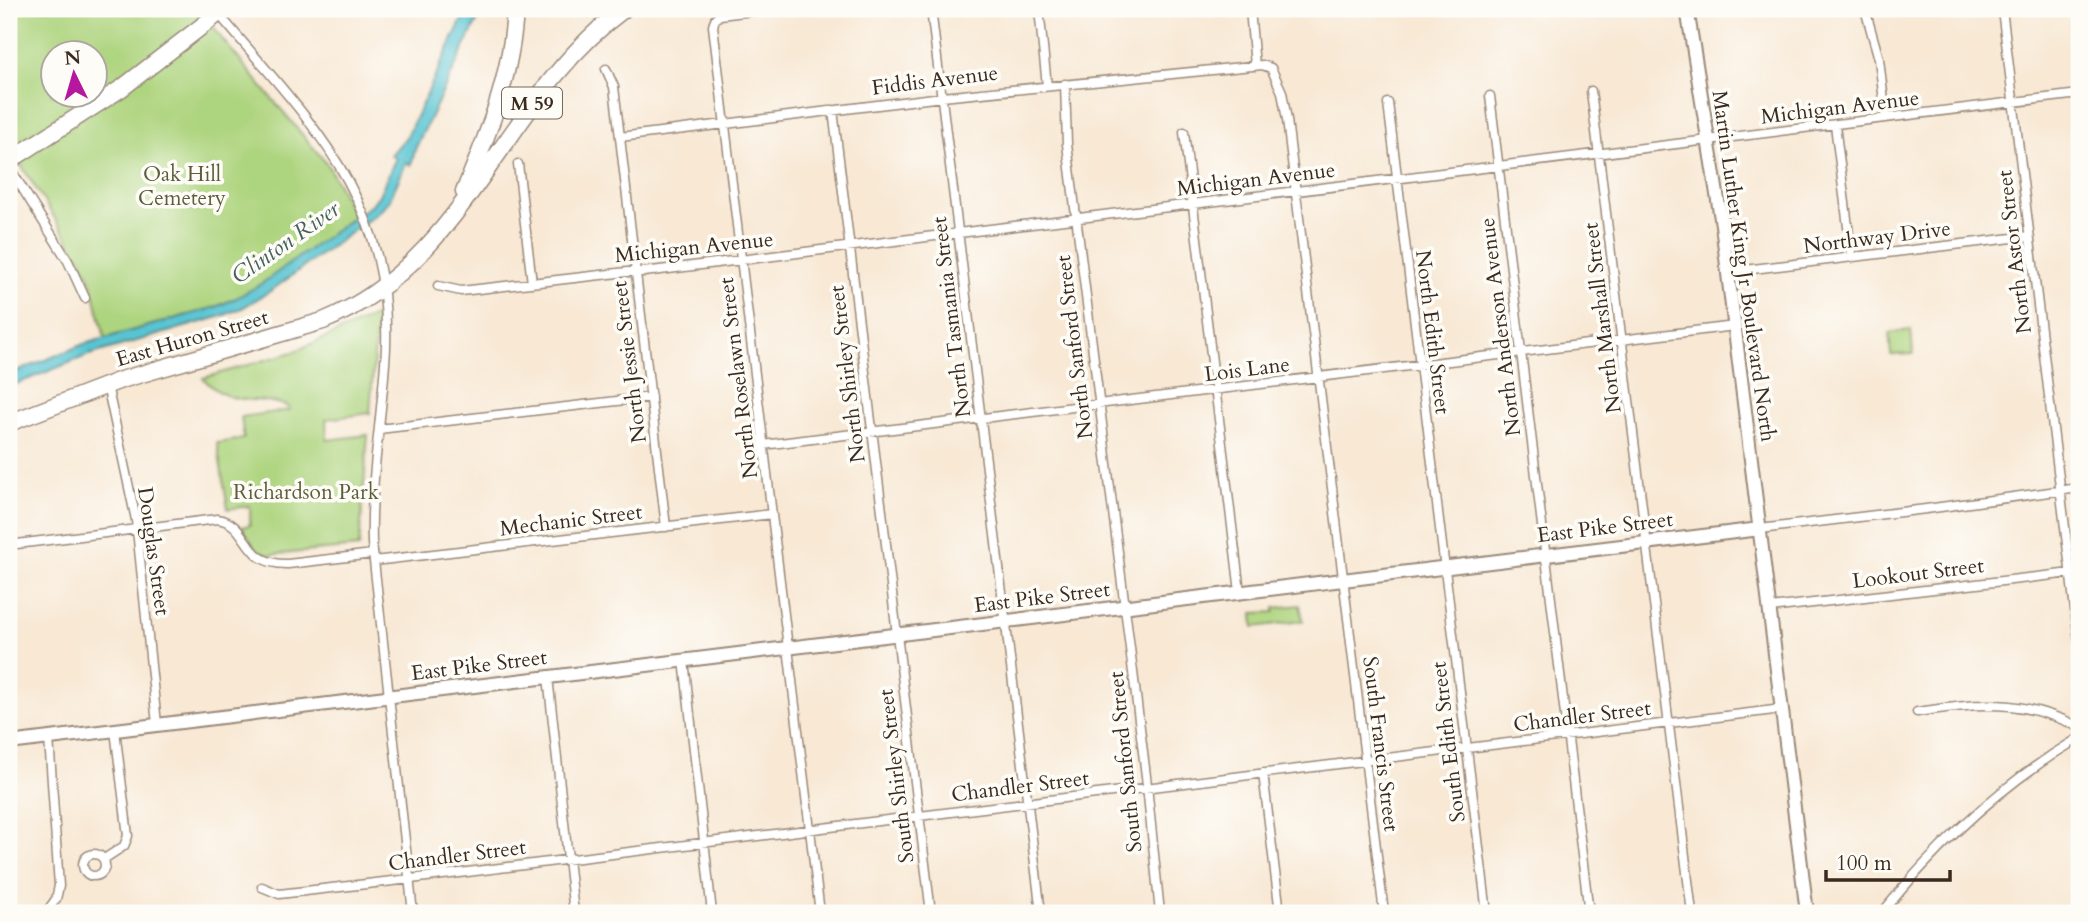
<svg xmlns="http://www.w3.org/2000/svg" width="2088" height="922" font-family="Cardo,serif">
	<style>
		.green { fill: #add47e; stroke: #747f4e; stroke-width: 2; fill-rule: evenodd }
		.water { fill: #58c4d1; stroke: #4a7778; stroke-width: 2 }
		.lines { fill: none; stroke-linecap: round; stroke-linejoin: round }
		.street-casing { stroke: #9a8979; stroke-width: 11 }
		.secondary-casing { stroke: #9a8979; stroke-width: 16 }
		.highway-casing { stroke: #9a8979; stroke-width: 19 }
		.street { stroke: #fff; stroke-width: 8 }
		.secondary { stroke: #fff; stroke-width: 12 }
		.highway { stroke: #fff; stroke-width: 16 }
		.labels { text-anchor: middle; stroke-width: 7; stroke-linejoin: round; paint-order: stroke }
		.shield { fill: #fdfcf7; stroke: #75695f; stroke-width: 2 }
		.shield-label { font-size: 19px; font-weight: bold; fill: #3b2a1e }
		.street-label { font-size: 21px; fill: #3b2a1e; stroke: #fdfcf7 }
		.park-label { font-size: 21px; fill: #5d5d3b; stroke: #fdfcf7 }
		.water-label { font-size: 23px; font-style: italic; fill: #45605d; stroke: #fdfcf7 }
	</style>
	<rect width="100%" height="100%" fill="#fdfcf7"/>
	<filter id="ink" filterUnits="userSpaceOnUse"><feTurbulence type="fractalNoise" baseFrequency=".0143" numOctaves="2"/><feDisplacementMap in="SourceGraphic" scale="14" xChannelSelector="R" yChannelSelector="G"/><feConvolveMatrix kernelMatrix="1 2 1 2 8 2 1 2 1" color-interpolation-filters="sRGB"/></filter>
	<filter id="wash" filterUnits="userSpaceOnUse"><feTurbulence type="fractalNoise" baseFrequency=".00686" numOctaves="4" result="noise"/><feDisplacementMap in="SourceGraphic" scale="28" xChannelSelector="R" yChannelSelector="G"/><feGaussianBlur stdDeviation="1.57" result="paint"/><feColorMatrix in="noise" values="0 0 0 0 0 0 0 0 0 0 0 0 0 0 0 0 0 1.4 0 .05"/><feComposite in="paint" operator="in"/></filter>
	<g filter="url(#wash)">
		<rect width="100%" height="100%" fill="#f8e8d4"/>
		<path class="green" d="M9,9H201L222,39L328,165L354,216C318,243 275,281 235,299C194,317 148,326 105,338L90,278L82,261L9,146ZM52,52H94V94H52Z
			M377,315L370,413L326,419L327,440L368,435L359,547L267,555L255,548L242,527L250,525V506L228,509L217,443L244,439L241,417L290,410L289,407C257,393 232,411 203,378L293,352Z
			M1911,330L1913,354L1891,355L1889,333Z
			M1300,605L1303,621L1254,627L1253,613L1275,612V608Z"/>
		<path class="water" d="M467,9H483L416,147L411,165L406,163L389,201L379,212L272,290L242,308L219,317L89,355L9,387V375L84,344L216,307L236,298L261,284L371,205L379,195L396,158L391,155L407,136Z"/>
	</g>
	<g filter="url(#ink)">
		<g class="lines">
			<g class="street-casing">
				<path id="street" d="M768,9L720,15L715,19L713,26L820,913
					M931,9L1041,913
					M1039,9L1047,86
					M1250,9L1255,66
					M1865,9L1879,59L1886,118
					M2002,9L2079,643
					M217,12C308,120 391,195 386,347C383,412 370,477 372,543L413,913
					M606,69L614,87L666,527
					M1065,84L1067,144L1146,776L1160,913
					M1591,91L1692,913
					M1490,96L1589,913
					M1388,103L1487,913
					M833,110L931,913
					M1835,125L1852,258
					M1184,132L1240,592
					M620,137L942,97L1262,65L1271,68L1282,92L1287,120L1384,913
					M518,164L532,283
					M9,167L68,261L85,298
					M1728,272L2029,236
					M438,286L461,291L627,272H644L2079,94
					M107,385L136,520L157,724
					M379,429L651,397
					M763,445L1735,326
					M1760,529L1926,509L2079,488
					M9,545L217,519C251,523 240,565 288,564L373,554
					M374,561L772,514
					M1770,608L2071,573
					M684,660L712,913
					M548,677L574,913
					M1917,712C1979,703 2021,698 2079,727
					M1263,773L1280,913
					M83 865a11 11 0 1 1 22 0a11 11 0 1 1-22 0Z
					M104,859L124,846L128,836L115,730
					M262,887L279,894L419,878L1782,709
					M46,913L56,899L59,886L49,738
					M1882,913C1937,845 2003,783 2079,738"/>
			</g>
			<g class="secondary-casing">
				<path id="secondary" d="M1687,9L1722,225L1807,913
					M9,743L1760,529"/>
			</g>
			<g class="highway-casing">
				<path id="highway" d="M9,161L122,88L224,9
					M464,192C489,132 512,74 515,9
					M9,423L121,380L323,321C468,262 503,97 624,9"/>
			</g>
			<use href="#street" class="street"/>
			<use href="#secondary" class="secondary"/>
			<use href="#highway" class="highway"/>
		</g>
	</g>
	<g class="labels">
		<rect class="shield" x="502" y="87.5" width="60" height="31" rx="5"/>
		<g class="shield-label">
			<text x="532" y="110">M 59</text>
		</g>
		<g class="street-label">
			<text transform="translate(935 80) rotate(-7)" y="7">Fiddis Avenue</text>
			<text transform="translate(1840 107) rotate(-7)" y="7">Michigan Avenue</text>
			<text transform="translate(1256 179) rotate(-7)" y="7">Michigan Avenue</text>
			<text transform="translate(1877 237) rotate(-7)" y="7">Northway Drive</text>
			<text transform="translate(694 247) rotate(-6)" y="7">Michigan Avenue</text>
			<text transform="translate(2014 252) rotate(-97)" y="7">North Astor Street</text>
			<text transform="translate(1744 266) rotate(82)" y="7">Martin Luther King Jr Boulevard North</text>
			<text transform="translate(951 317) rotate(-97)" y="7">North Tasmania Street</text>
			<text transform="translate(1602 318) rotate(-97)" y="7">North Marshall Street</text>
			<text transform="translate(1500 327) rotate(-97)" y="7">North Anderson Avenue</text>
			<text transform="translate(1433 332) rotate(83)" y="7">North Edith Street</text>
			<text transform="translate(192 338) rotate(-16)" y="7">East Huron Street</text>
			<text transform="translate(1074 347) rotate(-97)" y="7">North Sanford Street</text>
			<text transform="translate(629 362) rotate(-97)" y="7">North Jessie Street</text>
			<text transform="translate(1247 369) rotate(-7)" y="7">Lois Lane</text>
			<text transform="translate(847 374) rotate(-97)" y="7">North Shirley Street</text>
			<text transform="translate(738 378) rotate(-97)" y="7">North Roselawn Street</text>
			<text transform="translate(571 520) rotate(-7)" y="7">Mechanic Street</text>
			<text transform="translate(1605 527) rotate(-7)" y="7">East Pike Street</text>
			<text transform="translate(154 551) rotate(82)" y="7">Douglas Street</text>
			<text transform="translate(1918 573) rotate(-7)" y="7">Lookout Street</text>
			<text transform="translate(1042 597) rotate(-7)" y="7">East Pike Street</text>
			<text transform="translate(479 665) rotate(-7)" y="7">East Pike Street</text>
			<text transform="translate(1582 716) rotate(-7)" y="7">Chandler Street</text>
			<text transform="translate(1448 742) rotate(-97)" y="7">South Edith Street</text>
			<text transform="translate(1381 744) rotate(83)" y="7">South Francis Street</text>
			<text transform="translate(1125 762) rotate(-96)" y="7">South Sanford Street</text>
			<text transform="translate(896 776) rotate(-97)" y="7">South Shirley Street</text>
			<text transform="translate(1020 786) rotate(-7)" y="7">Chandler Street</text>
			<text transform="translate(457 855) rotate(-7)" y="7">Chandler Street</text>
		</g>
		<g class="park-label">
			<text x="182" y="181">Oak Hill<tspan x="182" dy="24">Cemetery</tspan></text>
			<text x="306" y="499">Richardson Park</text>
		</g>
		<g class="water-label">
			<text transform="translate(285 242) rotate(-35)" y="8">Clinton River</text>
		</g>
	</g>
	<rect width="2088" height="922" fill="none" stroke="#fdfcf7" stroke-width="35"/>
	<g transform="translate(74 74) rotate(355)"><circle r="33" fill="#fdfcf7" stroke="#afa8a0" stroke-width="2"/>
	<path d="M0-5L12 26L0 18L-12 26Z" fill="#b5179e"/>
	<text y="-10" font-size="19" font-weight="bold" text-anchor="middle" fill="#3b2a1e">N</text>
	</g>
	<path d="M1826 870v10h124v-10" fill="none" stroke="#3b2a1e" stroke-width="3.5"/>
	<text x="1836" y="870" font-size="21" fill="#3b2a1e" stroke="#fdfcf7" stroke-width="5" paint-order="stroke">100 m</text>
</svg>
